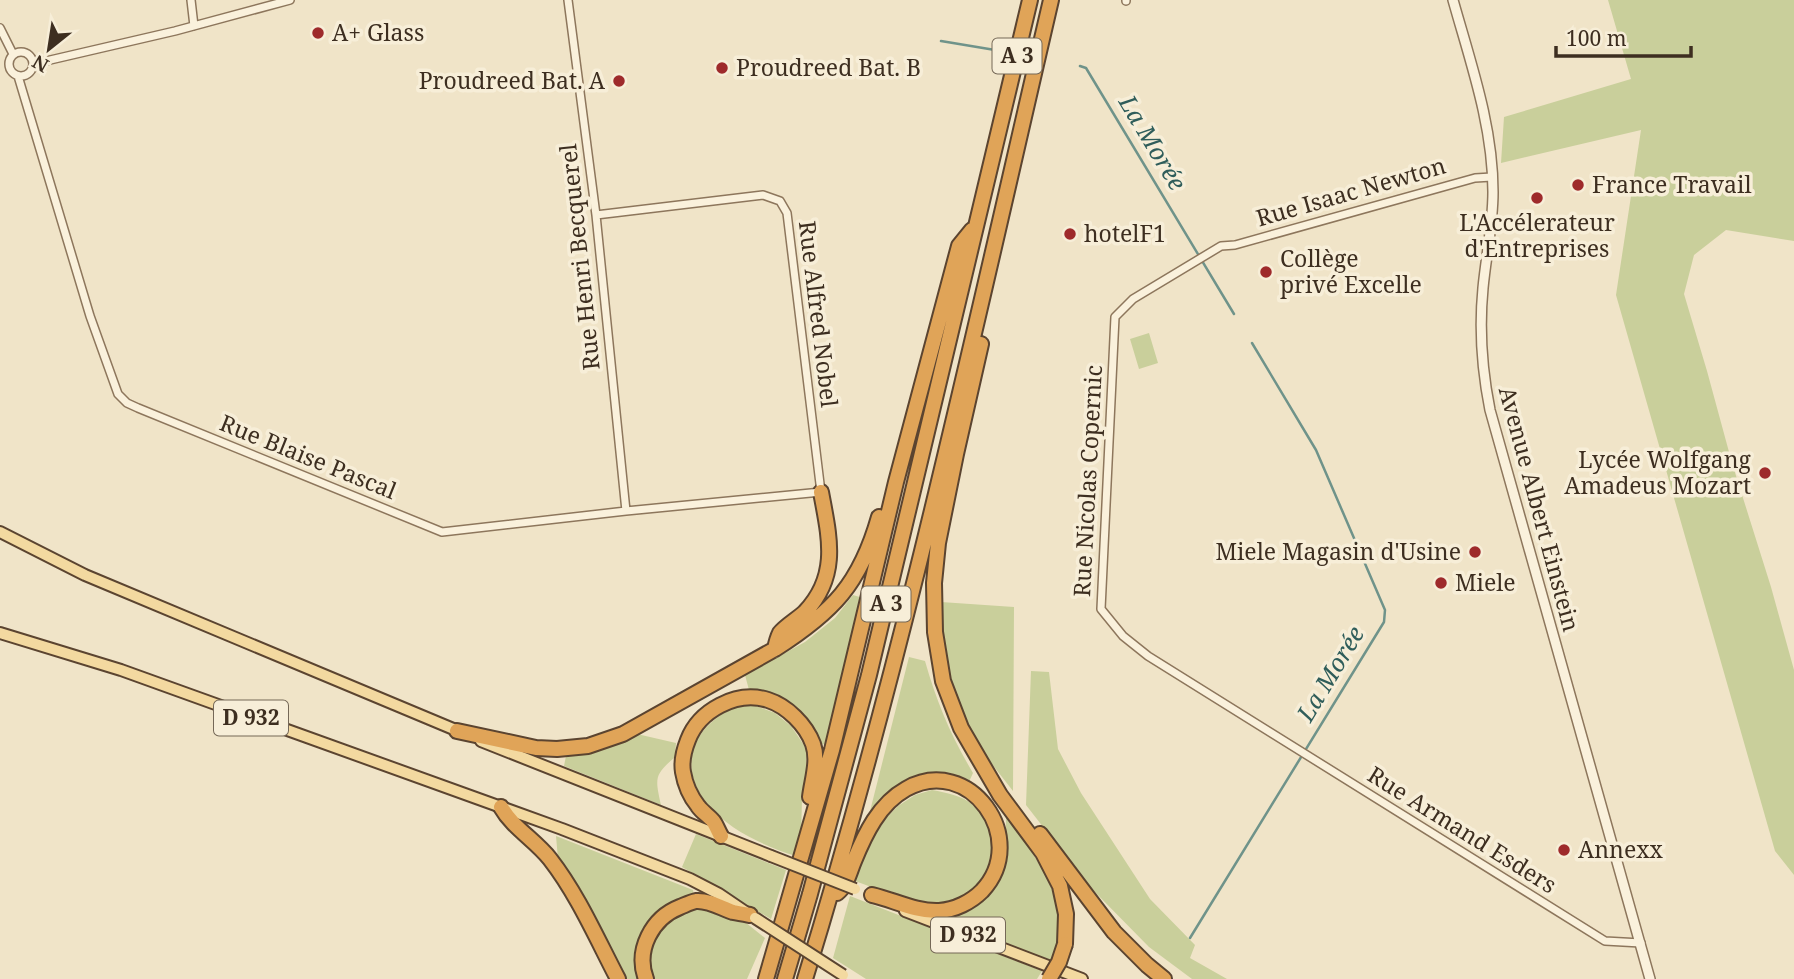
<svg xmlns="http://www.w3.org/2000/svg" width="1794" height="979" font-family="'Noto Serif',serif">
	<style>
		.green { fill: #c9cf9b }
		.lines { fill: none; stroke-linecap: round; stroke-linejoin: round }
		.stream { stroke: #6f938a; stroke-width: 2.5 }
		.minor-casing { stroke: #8d765c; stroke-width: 10 }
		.tertiary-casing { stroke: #8d765c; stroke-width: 12 }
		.primary-casing { stroke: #5b4430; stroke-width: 14 }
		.motorway-casing { stroke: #5b4430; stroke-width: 18 }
		.minor { stroke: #faf1dc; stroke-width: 7 }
		.tertiary { stroke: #faf1dc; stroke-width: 9 }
		.primary { stroke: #f3d9a0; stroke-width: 10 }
		.motorway { stroke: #e0a458; stroke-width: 14 }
		.primary-bridge-casing { stroke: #5b4430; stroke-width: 14; stroke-linecap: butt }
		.motorway-bridge-casing { stroke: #5b4430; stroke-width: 18; stroke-linecap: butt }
		.primary-bridge { stroke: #f3d9a0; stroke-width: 10 }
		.motorway-bridge { stroke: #e0a458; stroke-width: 14 }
		.poi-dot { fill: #9e2a2b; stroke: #f7eed8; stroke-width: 2.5 }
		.labels { text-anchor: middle; stroke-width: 7; stroke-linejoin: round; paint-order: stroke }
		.shield { fill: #f7eed8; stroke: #756857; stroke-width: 2 }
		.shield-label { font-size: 21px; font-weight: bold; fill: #3d2e20 }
		.poi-label { font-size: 23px; fill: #3d2e20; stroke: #f7eed8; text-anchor: start }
		.street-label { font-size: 23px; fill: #3d2e20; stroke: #f7eed8 }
		.water-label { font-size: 24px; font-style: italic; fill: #2f5d5a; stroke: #f7eed8 }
	</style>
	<rect width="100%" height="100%" fill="#f0e4c8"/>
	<path class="green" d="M1608,0H1794V241L1726,230L1694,255L1684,294L1707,371L1732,463L1771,587L1794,670V875L1775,851L1616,295L1641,130L1501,163L1504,117L1631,79Z
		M1149,333L1158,363L1139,369L1130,339Z
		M853,595L863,598L826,745L819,743L767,694L749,690L745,675L805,642L835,618Z
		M941,602L1014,607L1013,791L977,745L950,682L942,631Z
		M909,657L925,661C937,703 951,736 973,773L968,784C938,767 905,771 882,799C876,806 872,815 867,823Z
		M1031,671L1049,672L1058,749L1081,793L1150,899L1195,945L1190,958L1227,979H1192L1149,947L1089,886L1026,805Z
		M753,705L775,713L791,726L806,748L807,770L802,799L801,838L796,856C766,847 729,830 708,805C683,775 686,740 718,717C722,714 727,710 732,709C738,706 746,706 753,705Z
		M637,734L676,743L675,757C654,775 655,778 661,805L564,766L566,756C595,752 612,748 637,734Z
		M932,790C947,793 961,795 973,805C1012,836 989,904 939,904C910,904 882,891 855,881L865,849L887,817L898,806L915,795Z
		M1006,816C1036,857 1077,908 1051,961L937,916L965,911L980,903L998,883L1006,856Z
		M696,834L786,870L771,919L682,867Z
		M556,836L693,890L694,896L666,907L640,979H625L558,859Z
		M850,896L1042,971L1037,979H866L833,958Z
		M695,909H718L735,914L765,938L747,979H655L649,967L651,950L659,930L675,918Z"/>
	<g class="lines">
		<path class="stream" d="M941,41L1001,51
			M1080,66L1086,68L1234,314
			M1190,938L1384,622L1385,610L1316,450L1252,343"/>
		<g class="minor-casing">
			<path id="minor" d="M191,0L194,26
				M568,0L596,215L626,511
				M1126,1V0
				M0,28L13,54
				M9 64a12 12 0 1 1 24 0a12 12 0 1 1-24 0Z
				M33,64L175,31L290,0
				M18,76L90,316L118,394L127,403L138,408L442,532L626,511L821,492L787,213L780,201L763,195L596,215
				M1492,177L1475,178L1235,245L1221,246L1133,299L1115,317L1101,609L1123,636L1148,656L1605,941L1641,943"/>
		</g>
		<g class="tertiary-casing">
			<path id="tertiary" d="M1453,0C1471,64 1493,126 1493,192C1493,225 1486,256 1483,288C1479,329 1482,370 1490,410L1650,979"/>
		</g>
		<g class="primary-casing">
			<path id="primary" d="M0,532L85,575L463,733
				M0,633L121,670L562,829L690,879L719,894L747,913
				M481,741L771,856
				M905,911L1082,979"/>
		</g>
		<g class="motorway-casing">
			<path id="motorway" d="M981,344L956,454L938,543L934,583L935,632L943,681L961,728L1000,795L1043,853L1060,886L1066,914L1065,944
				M775,649C776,644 778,637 780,633C784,627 799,618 805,612C840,575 829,536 821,492
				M457,731L536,748L557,749L588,746L623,734L775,649C833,612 860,584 879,517
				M501,807C513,828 535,840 550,859C578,895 597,939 618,979
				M1040,834L1114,932L1147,965L1164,979
				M721,836C718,831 716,825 713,821C709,816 702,812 698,806C690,796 685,784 683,772C681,760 684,750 688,740C699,711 736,690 768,700C787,706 806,725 813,744C819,761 812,780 810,797
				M837,893C847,885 849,873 854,861C865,834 879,804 906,789C969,753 1031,839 982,891C971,902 955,910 939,911C916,912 894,900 872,895
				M646,979C635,950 652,918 680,907C685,905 691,902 696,901C709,900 721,908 733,912C738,913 744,914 750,915
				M766,979L832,750L896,482L959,246L972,230
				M785,979L810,894L869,675L1030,0
				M805,979C904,657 975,327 1051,0"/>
		</g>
		<use href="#minor" class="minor"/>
		<use href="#tertiary" class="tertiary"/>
		<use href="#primary" class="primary"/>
		<use href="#motorway" class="motorway"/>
		<g class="primary-bridge-casing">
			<path id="primary-bridge" d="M771,856L855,889
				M755,918L843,975"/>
		</g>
		<g class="motorway-bridge-casing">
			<path id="motorway-bridge" d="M1049,979L1059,962L1065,944"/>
		</g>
		<use href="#primary-bridge" class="primary-bridge"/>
		<use href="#motorway-bridge" class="motorway-bridge"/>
	</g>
	<g class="poi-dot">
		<circle cx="318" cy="33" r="7"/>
		<circle cx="722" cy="68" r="7"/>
		<circle cx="619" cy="81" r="7"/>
		<circle cx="1578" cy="185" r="7"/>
		<circle cx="1537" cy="198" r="7"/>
		<circle cx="1070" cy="234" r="7"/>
		<circle cx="1266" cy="272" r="7"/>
		<circle cx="1765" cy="473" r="7"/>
		<circle cx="1475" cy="552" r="7"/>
		<circle cx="1441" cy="583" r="7"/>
		<circle cx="1564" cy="850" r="7"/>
	</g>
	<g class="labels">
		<g class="shield">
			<rect x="992.5" y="38.5" width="49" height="35" rx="5"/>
			<rect x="861.5" y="586.5" width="49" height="35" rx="5"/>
			<rect x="214" y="700.5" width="74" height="35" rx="5"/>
			<rect x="931" y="917.5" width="74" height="35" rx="5"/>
		</g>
		<g class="shield-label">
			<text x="1017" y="63">A 3</text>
			<text x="886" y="611">A 3</text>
			<text x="251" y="725">D 932</text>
			<text x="968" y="942">D 932</text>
		</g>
		<g class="poi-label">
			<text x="332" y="41">A+ Glass</text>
			<text x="736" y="76">Proudreed Bat. B</text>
			<text x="605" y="89" text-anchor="end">Proudreed Bat. A</text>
			<text x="1592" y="193">France Travail</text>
			<text x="1537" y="231" text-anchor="middle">L'Accélerateur<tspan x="1537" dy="26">d'Entreprises</tspan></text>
			<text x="1084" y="242">hotelF1</text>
			<text x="1280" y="267">Collège<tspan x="1280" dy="26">privé Excelle</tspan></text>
			<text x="1751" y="468" text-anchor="end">Lycée Wolfgang<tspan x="1751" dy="26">Amadeus Mozart</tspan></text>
			<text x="1461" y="560" text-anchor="end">Miele Magasin d'Usine</text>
			<text x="1455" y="591">Miele</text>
			<text x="1578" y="858">Annexx</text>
		</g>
		<g class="street-label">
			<text transform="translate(1351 192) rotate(-16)" y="8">Rue Isaac Newton</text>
			<text transform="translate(580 257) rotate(-96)" y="8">Rue Henri Becquerel</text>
			<text transform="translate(818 314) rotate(83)" y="8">Rue Alfred Nobel</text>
			<text transform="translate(308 457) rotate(22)" y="8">Rue Blaise Pascal</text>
			<text transform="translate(1088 481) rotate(-87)" y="8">Rue Nicolas Copernic</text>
			<text transform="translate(1539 509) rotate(75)" y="8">Avenue Albert Einstein</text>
			<text transform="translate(1462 830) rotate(32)" y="8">Rue Armand Esders</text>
		</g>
		<g class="water-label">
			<text transform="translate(1152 143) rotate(59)" y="8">La Morée</text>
			<text transform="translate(1331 674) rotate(-59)" y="8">La Morée</text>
		</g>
	</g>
	<g transform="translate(49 49) rotate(210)" stroke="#f7eed8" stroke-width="5" paint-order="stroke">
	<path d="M0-5L12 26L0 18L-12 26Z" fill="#3d2e20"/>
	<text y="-10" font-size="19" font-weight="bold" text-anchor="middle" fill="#3d2e20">N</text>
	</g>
	<path d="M1556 46v10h135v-10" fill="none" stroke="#3d2e20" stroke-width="3.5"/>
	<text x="1566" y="46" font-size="21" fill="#3d2e20" stroke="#f7eed8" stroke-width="5" paint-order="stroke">100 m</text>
</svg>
